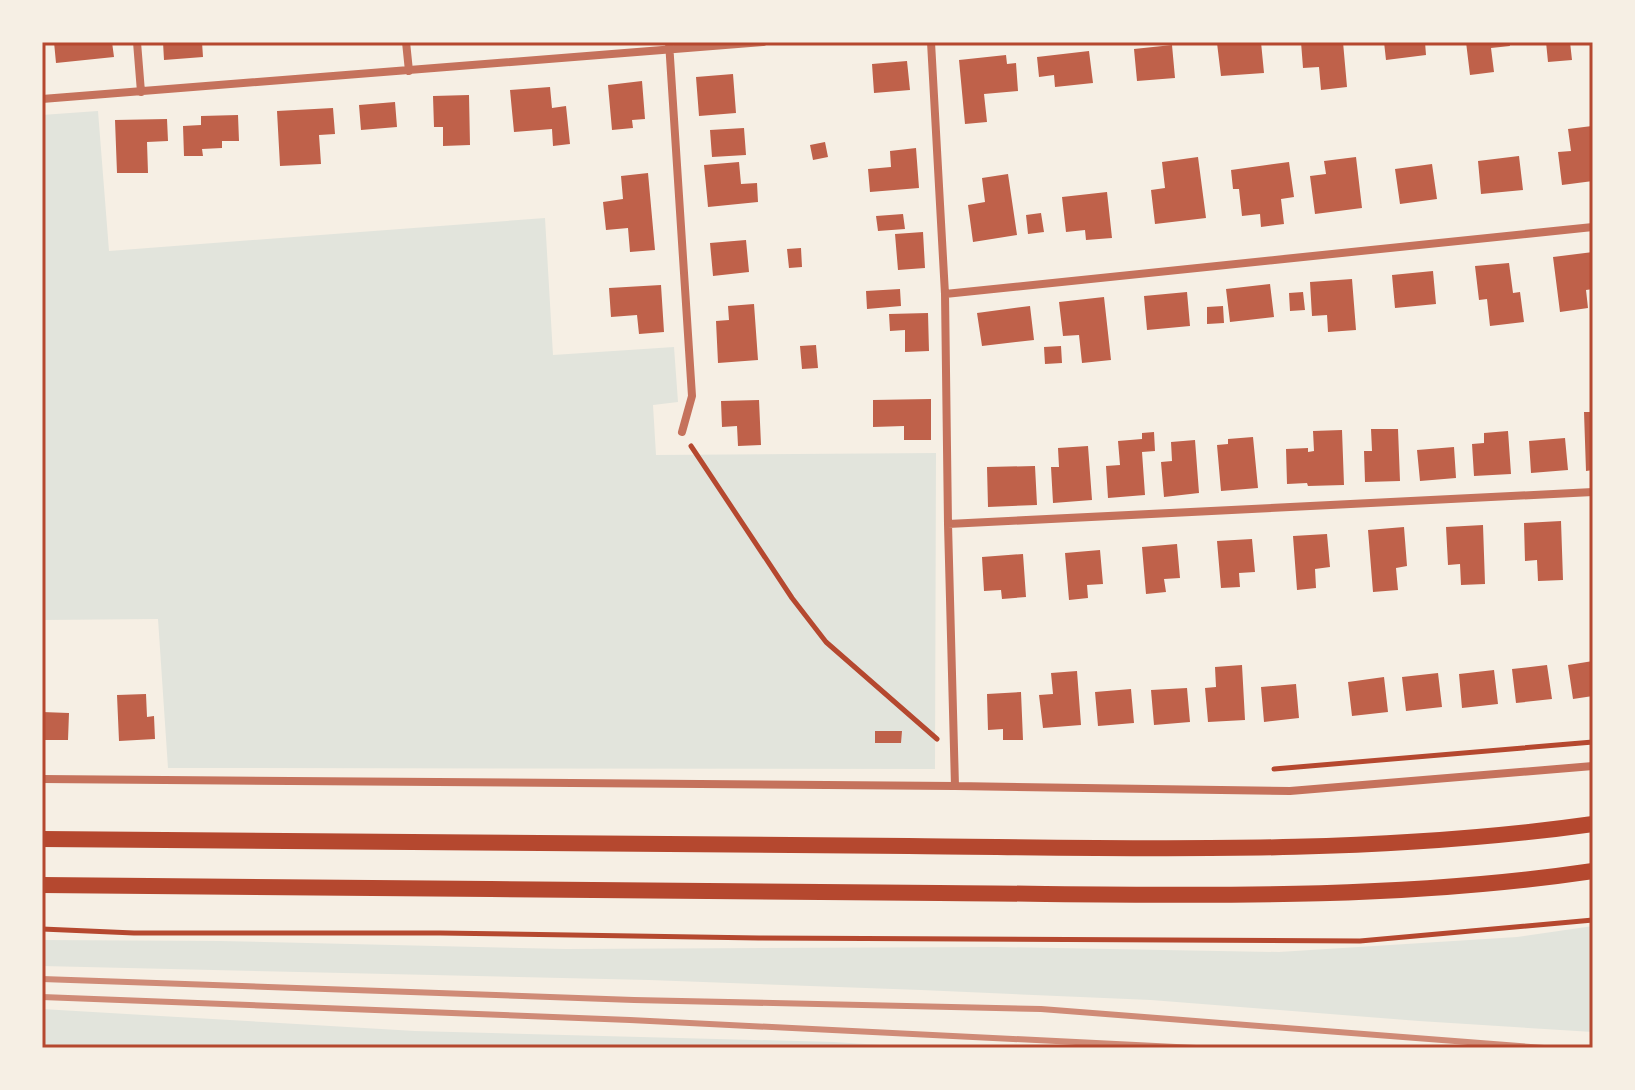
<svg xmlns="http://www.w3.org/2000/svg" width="1635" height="1090" font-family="'Crimson Pro',serif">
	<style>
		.green { fill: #e2e4dc }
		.building { fill: #bf614a }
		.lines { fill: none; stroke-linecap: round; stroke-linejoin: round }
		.path { stroke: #b5482f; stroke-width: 5 }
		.minor { stroke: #c5725c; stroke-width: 8 }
		.secondary { stroke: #b5482f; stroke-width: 16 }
		.rail { stroke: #cf8b77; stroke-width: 6 }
		.neatline { fill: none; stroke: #b5482f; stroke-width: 3 }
	</style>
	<rect width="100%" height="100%" fill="#f6efe4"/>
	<path class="green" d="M98,111L109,251L545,218L553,355L674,347L678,402L653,405L656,455L936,453L935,769L168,768L158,619L42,620V115Z
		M1593,926V1032L1419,1021L1151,1000L921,990L649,980L42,966V940L220,941L566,949L996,947L1279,952L1517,937Z
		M42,1009L415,1031L834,1042L927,1048H42Z"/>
	<path class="building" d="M54,42H112L114,57L56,63Z
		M163,42H202L203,57L164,60Z
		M1261,42L1264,73L1221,76L1217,43Z
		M1301,42H1343L1347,87L1321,90L1319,67L1303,68Z
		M1384,42H1425L1426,55L1386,60Z
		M1466,42H1509L1510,46L1491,48L1494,72L1470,75Z
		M1546,42H1570L1572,60L1548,62Z
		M1172,45L1175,78L1137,81L1134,49Z
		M1089,51L1093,83L1055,87L1054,75L1039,77L1037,57Z
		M1006,55L1007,64L1016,63L1018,91L984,94L987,122L965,124L959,60Z
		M907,61L910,90L874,93L872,64Z
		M733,74L736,113L699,116L696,77Z
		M642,81L645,119L632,120L633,128L612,130L608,85Z
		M550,87L552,108L566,106L570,144L553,146L552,129L514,132L510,90Z
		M469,95L470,145L443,146V127H434L433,96Z
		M395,102L397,127L361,130L359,105Z
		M333,108L335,134L319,135L321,164L280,166L277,111Z
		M238,115L239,141H222V148L202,149L203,156H184L183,126L201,125V116Z
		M167,119L168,141L147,142L148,173H117L115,120Z
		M1592,126L1593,181L1562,185L1558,152L1571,151L1568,129Z
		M744,128L746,155L712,157L710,130Z
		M825,142L828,157L813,160L810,145Z
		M916,148L919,188L870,192L868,169L891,167L890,151Z
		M1519,156L1523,190L1481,194L1478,161Z
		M1198,157L1206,218L1155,224L1151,190L1165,188L1162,162Z
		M1356,157L1362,208L1315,214L1310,176L1326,174L1324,161Z
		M739,162L741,184L757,183L758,202L708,207L704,165Z
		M1289,162L1294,197L1281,199L1284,224L1261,227L1260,214L1242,216L1239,189H1233L1231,170Z
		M1432,164L1437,199L1400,204L1395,169Z
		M648,173L655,250L630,252L628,228L606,230L603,202L623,199L621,176Z
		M1008,174L1017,235L973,242L968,205L985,202L982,178Z
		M1107,192L1112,238L1086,240L1085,230L1066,232L1062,197Z
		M1041,213L1044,232L1028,234L1026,215Z
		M903,214L905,229L878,231L876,216Z
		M923,232L925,268L898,270L895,234Z
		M746,240L749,272L713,276L710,243Z
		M801,248L802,267L789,268L787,249Z
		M1593,252V289L1586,290L1588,308L1560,312L1553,257Z
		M1509,263L1513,293L1520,292L1524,322L1490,326L1487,299L1479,300L1475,266Z
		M1433,271L1436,304L1395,308L1392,275Z
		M1352,279L1356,330L1328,332L1327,315L1312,316L1310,282Z
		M1270,284L1274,317L1230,322L1226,289Z
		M661,285L664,332L639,334L637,315L611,317L609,288Z
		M900,289L901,306L867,309L866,291Z
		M1187,292L1190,326L1147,330L1144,296Z
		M1303,292L1305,310L1290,311L1289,293Z
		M1104,297L1111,360L1082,363L1079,335L1063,336L1059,302Z
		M754,304L758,360L718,363L716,321L729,320L728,306Z
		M1030,306L1034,340L982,346L977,313Z
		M1223,306L1224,323L1207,324V307Z
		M928,313L929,351L905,352V330L890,331L889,314Z
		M816,345L818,368L802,369L800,346Z
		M1061,346L1062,363L1045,364L1044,347Z
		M931,399V440H904V426L873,427V400Z
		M759,400L761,445L738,446L737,426L722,427L721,401Z
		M1584,412H1593V470L1586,471Z
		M1371,429H1398L1400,481L1365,482L1364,451H1372Z
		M1342,430L1344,485L1308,486L1307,483L1287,484L1286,449L1308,448V452L1314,451L1313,431Z
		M1508,431L1511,474L1474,476L1472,444L1484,443V433Z
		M1154,432L1155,451L1142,452L1145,495L1108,498L1106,466L1120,465L1118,441L1142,439V433Z
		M1253,437L1258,488L1221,491L1217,445L1228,444V439Z
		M1565,438L1568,470L1531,473L1529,441Z
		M1195,440L1199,493L1164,497L1161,462L1172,461L1171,442Z
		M1088,446L1092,500L1053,503L1051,467H1059L1058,448Z
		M1454,447L1456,478L1420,481L1417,450Z
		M1035,466L1037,505L988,507L987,467Z
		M1561,521L1563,580L1538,581L1537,560L1525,561L1524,523Z
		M1483,525L1485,584L1461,585L1460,564L1448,565L1446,527Z
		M1404,527L1407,566L1396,568L1398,590L1373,592L1368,530Z
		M1327,534L1330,567L1315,569L1316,588L1297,590L1293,536Z
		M1252,539L1255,572L1239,573L1240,587L1221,588L1217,541Z
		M1177,544L1180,578L1164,579L1166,592L1146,594L1142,547Z
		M1100,550L1103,584L1087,585L1088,598L1069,600L1065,553Z
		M1023,554L1026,597L1002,599L1001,590L984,591L982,557Z
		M1593,661V696L1573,699L1568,665Z
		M1242,665L1245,720L1208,722L1205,688L1216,687L1215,667Z
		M1547,665L1552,699L1516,703L1512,669Z
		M1494,670L1498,704L1462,708L1459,674Z
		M1077,671L1081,725L1043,728L1039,695L1053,694L1051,673Z
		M1438,673L1442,707L1406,711L1402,677Z
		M1384,677L1388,712L1352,716L1348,682Z
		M1296,684L1299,718L1264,722L1261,687Z
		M1187,688L1190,722L1154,725L1151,690Z
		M1131,689L1134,723L1098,726L1095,692Z
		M1021,692L1023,740H1003V729L988,730L987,694Z
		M146,694L147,717L154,716L155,739L119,741L117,695Z
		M42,712L69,713L68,740H42Z
		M875,731H902L901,743H875Z"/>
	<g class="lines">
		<path class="path" d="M691,446L792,598L826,642L937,739
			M1274,769L1593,742
			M42,929L134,933H440L759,938L1360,941L1593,920"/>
		<path class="minor" d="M137,42L141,92
			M406,42L409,71
			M669,42L692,396L682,432
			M931,42L945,294L948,524L955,786
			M42,99L763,42
			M945,294L1593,227
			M948,524L1593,492
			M42,779L955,786L1290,791L1593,766"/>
		<path class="secondary" d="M42,839C331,842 619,843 908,846C1136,848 1366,856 1593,824
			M42,885C341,887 640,891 939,893C1157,894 1377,903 1593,871"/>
		<path class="rail" d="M42,979L634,1000L1041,1009L1544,1048
			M42,997L630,1020L1196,1048"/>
	</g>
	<rect width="1635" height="1090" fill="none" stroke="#f6efe4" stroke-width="88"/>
	<rect x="44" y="44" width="1547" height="1002" class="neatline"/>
</svg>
